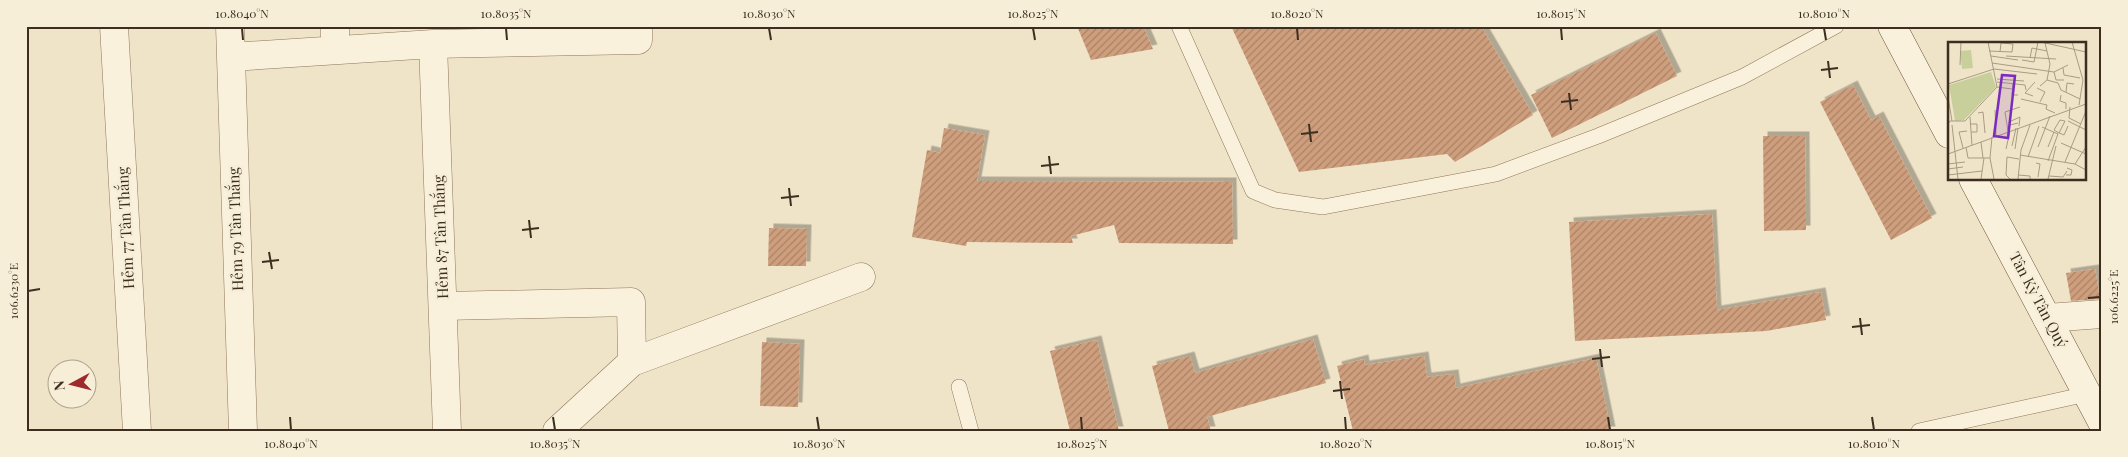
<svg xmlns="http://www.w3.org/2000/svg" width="2128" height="457" font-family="'Playfair Display',serif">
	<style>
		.building { fill: url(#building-hatch); filter: url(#shadow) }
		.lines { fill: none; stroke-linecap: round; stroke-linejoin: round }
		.lane-casing { stroke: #8d765c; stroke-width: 16 }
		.street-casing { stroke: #8d765c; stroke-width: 29 }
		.secondary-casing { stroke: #6f573f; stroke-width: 29 }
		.lane { stroke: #faf1dc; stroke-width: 15 }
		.street { stroke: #faf1dc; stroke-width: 28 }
		.secondary { stroke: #faf1dc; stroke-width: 28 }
		.ticks { fill: none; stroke: #3d2e20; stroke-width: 2 }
		.labels { text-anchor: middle; stroke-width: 5; stroke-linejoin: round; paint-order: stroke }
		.street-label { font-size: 15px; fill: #3d2e20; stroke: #f7eed8 }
		.inset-road { fill: none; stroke: #a89b85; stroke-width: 1 }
		.view { fill: #7b2cbf; fill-opacity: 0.15; stroke: #7b2cbf; stroke-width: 2.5 }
		.inset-edge { fill: none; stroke: #3d2e20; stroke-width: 2.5 }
		.neatline { fill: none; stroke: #3d2e20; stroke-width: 2 }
		.ticks-label { font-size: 12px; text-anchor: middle; fill: #3d2e20 }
	</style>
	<defs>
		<pattern id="building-hatch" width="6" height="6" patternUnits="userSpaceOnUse" patternTransform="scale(1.25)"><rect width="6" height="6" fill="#cf9f7d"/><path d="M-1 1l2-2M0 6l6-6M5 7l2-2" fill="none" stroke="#a98266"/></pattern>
		<filter id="shadow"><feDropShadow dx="4.5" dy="-4.5" stdDeviation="0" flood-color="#0004"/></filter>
	</defs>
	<rect width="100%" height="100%" fill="#f0e4c8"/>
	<path class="building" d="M1077,26H1143L1153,49L1091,60Z
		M1231,26H1481L1533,115L1455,162L1447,154L1299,172Z
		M1656,33L1677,76L1552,138L1531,95Z
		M1853,85L1871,120L1879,116L1932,218L1891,240L1820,102Z
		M944,128L985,135L977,181L1232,182L1233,244L1119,243L1114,225L1071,236L1073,243L967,242L966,246L912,237L927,150L940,153Z
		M1763,136H1805L1806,230L1764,231Z
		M1712,214L1717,310L1821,292L1826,320L1766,331L1575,341L1569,222Z
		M769,228L807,229L806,266H768Z
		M2095,269L2100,299L2071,301L2066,273Z
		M1313,339L1326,383L1207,417L1211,431H1169L1152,366L1190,356L1195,373Z
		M1097,340L1119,431H1070L1050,351Z
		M762,342L800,344L798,407L760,406Z
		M1424,356L1427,377L1454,374L1456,388L1596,358L1611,431H1353L1337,366L1364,359L1365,365Z"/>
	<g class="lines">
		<g class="lane-casing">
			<path id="lane" d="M1179,26L1253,191L1275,200L1323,207L1496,174L1598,136L1742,77L1836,26
				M959,387L971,431
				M1919,431L2087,394"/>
		</g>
		<g class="street-casing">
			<path id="street" d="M114,26L137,431
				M230,26L243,431
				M335,26V50
				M433,44L447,431
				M231,57L433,44L638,40V26
				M444,306L631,302L632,362
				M2047,318L2102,314
				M557,431L632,362L861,277"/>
		</g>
		<g class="secondary-casing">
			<path id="secondary" d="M1892,26L1949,134
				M1973,179L2102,422"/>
		</g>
		<use href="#lane" class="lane"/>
		<use href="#street" class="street"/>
		<use href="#secondary" class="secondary"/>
	</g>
	<path class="ticks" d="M242,28L243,40M506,28L507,40M769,28L771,40M1033,28L1035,40M1297,28L1298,40M1561,28L1562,40M1824,28L1826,40M1828,61L1830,78M1821,70L1838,68M1569,93L1571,110M1561,102L1578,100M1309,124L1311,142M1301,134L1318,132M1049,156L1051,174M1041,166L1059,164M789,188L791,206M781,198L799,196M529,220L531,238M522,230L539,228M269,252L272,269M262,262L279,260M28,291L40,289M2088,298L2100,297M1860,318L1862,335M1852,327L1870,325M1600,349L1602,367M1592,359L1610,357M1340,381L1342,399M1333,391L1350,389M290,417L291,430M553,417L555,430M817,417L819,430M1081,417L1082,430M1345,417L1346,430M1608,417L1610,430M1872,417L1874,430"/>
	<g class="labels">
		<g class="street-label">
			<text transform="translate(126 228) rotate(-93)" y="5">Hẻm 77 Tân Thắng</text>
			<text transform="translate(236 229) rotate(-92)" y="5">Hẻm 79 Tân Thắng</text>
			<text transform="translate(441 237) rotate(-92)" y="5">Hẻm 87 Tân Thắng</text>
			<text transform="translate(2038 300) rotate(62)" y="5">Tân Kỳ Tân Quý</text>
		</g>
	</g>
	<g transform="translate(1948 42)">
		<rect width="138" height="138" fill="#f0e4c8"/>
		<path d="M43,30L48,45L16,78L7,79L1,43Z" fill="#c9cf9b"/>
		<path d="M23,8L25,26L14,27L12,9Z" fill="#c9cf9b"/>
		<path class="inset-road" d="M93,0L138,10M124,0L135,38L131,63M41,9L64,10L65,2M52,10L53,1L65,2M43,14L70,18M58,14L108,17M82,16L84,6L99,9M74,18L86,20L90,0M44,21L106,30L120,23M12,23L13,0M115,26L116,33L132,36M106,30L108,38H116M49,37L76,39M99,38L110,41L113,48L132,57M49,40L77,43L78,48M65,41L64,53H70M0,42L46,27L89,32M92,44L99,38L102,22L97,1M49,45L64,47M89,46L97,50L92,60M118,50L119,41L126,42M113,53L112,59L118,61V67M85,54L77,51L87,40M0,55L4,79M73,57L99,63L98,67L107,71M122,65L121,76L133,82M47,68L48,93M30,71L35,70L37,91M22,75L24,103M120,79L138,88M70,81L62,83L61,80L72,75L71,84M0,82L2,79H17L49,45L40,0M23,82H29V90H23M4,83L10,137M94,85L110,92L100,119M60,89L57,70L72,65M111,91L117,79L112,78L106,88L111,91L114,92L116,93L120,84M44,95L42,116L46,137M33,100L35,116M113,101L138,112M64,104L68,86M18,105L20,116H42M90,105L102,74M100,105L106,90M15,106L11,90L19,89M58,107L62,89M67,107L70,86M0,112L138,62M72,113L127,122L138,128M80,115L91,84M117,120L138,69M88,121L92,122L90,135M0,122L17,120M127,122L138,105M0,127L15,125M0,133L34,129M70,133L82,134V137M118,133H123L124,128L119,126M101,134L115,135L119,129M33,137L36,116M62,137L58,133L59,115L71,117M70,137L73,108L82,83M100,137L108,104"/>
		<path class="view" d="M54,33L67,34L60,96L46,94Z"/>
		<rect width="138" height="138" class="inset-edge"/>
	</g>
	<rect width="2128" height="457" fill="none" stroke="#f7eed8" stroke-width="55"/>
	<g transform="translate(72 384) rotate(263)"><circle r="24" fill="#f7eed8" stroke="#ada18e"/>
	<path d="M0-4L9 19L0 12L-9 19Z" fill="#9e2a2b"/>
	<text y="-8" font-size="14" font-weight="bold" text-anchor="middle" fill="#3d2e20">N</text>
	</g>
	<rect x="28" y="28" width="2072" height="402" class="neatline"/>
	<g class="ticks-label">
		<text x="242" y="18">10.8040°N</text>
		<text x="506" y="18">10.8035°N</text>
		<text x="769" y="18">10.8030°N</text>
		<text x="1033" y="18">10.8025°N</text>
		<text x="1297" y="18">10.8020°N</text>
		<text x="1561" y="18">10.8015°N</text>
		<text x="1824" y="18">10.8010°N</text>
		<text transform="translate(14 291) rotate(-90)" y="4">106.6230°E</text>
		<text transform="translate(2114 297) rotate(-90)" y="4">106.6225°E</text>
		<text x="291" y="448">10.8040°N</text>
		<text x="555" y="448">10.8035°N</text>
		<text x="819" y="448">10.8030°N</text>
		<text x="1082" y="448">10.8025°N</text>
		<text x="1346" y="448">10.8020°N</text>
		<text x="1610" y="448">10.8015°N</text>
		<text x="1874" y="448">10.8010°N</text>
	</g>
</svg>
